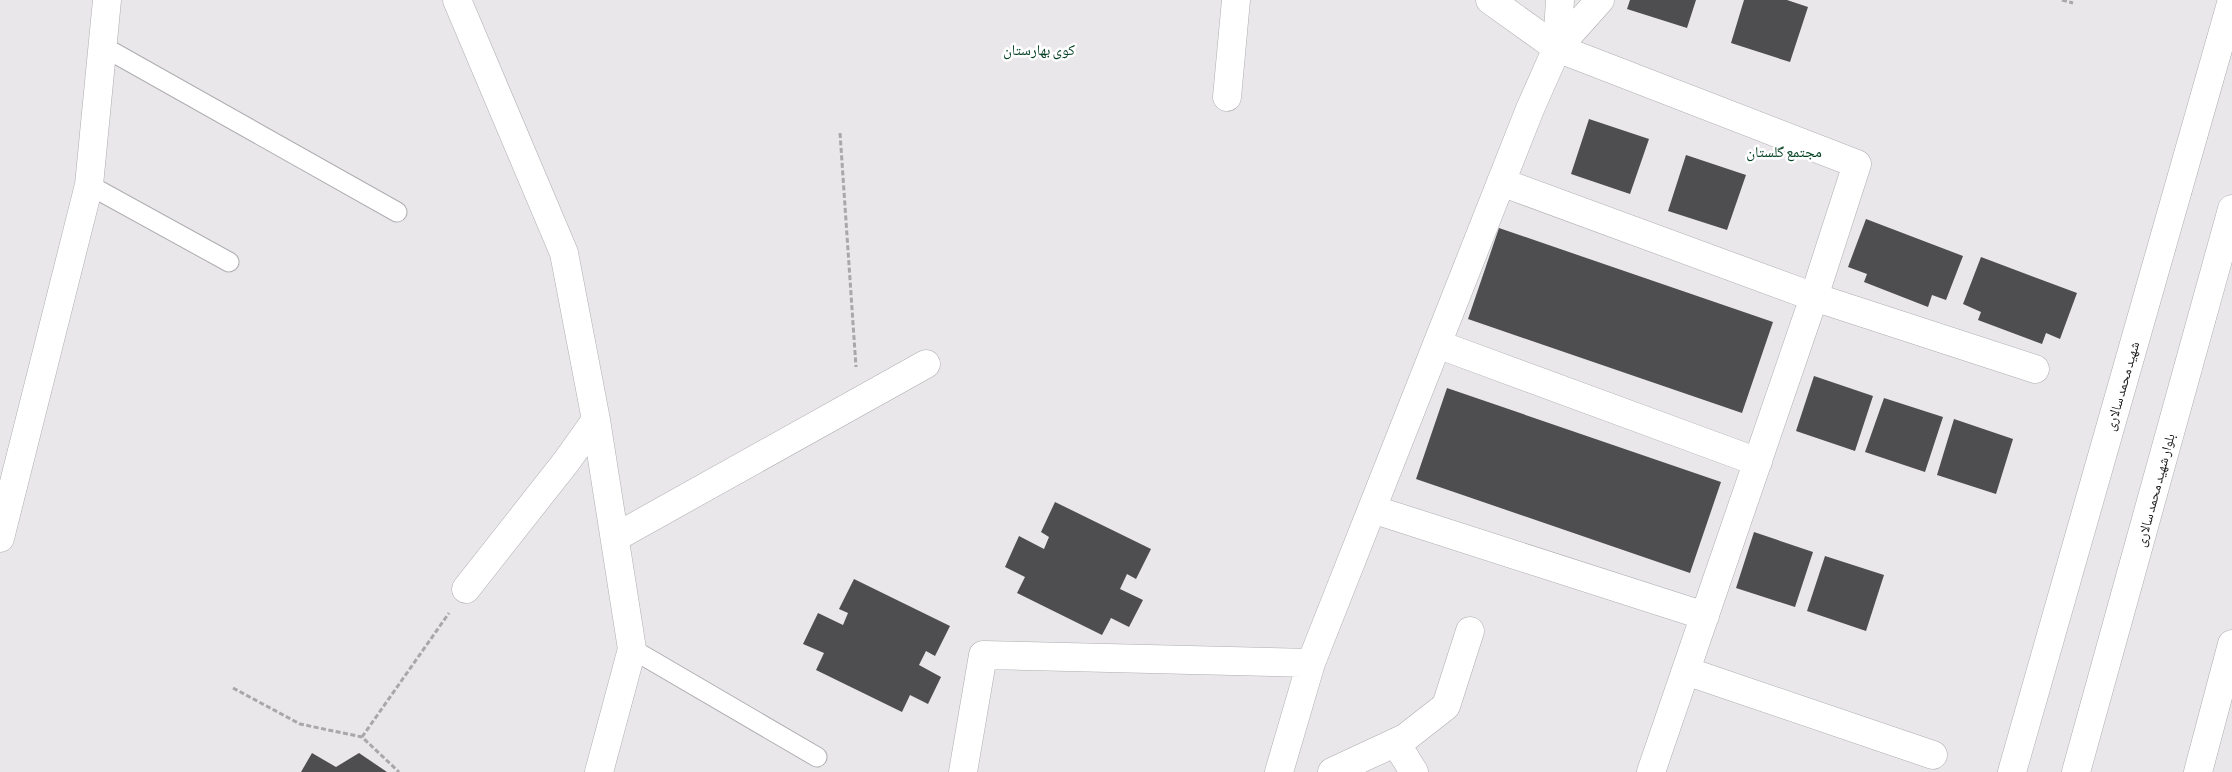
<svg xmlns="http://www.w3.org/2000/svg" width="2232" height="772" font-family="'Asap Condensed','Noto Naskh Arabic',sans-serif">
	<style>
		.building { fill: #4e4d50 }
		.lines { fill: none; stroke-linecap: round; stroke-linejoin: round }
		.service-casing { stroke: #aeadb0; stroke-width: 21 }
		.minor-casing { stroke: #aeadb0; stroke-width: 29 }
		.secondary-casing { stroke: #aeadb0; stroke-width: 29 }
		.path { stroke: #a9a7a9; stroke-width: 3; stroke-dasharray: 5 2.5; stroke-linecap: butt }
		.service { stroke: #fff; stroke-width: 19 }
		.minor { stroke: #fff; stroke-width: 28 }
		.secondary { stroke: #fff; stroke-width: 28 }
		.labels { text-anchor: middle; stroke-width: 5; stroke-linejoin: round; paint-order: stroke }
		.street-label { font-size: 14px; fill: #1e1d1e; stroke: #fff }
		.neighbourhood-label { font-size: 15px; fill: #044223; stroke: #fff }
	</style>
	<rect width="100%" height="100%" fill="#e9e7ea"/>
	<path class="building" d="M1630,0H1696L1687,28L1627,9Z
		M1744,0H1787L1808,7L1790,62L1731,43Z
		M1589,119L1649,139L1630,194L1571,174Z
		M1686,155L1746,175L1727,230L1668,211Z
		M1866,219L1963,256L1946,300L1932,295L1928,307L1864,282L1867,274L1848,267Z
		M1499,228L1773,322L1742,413L1468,319Z
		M1981,257L2077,293L2060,339L2046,333L2042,344L1978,320L1981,312L1963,304Z
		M1814,376L1873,396L1855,451L1796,431Z
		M1447,388L1721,482L1690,573L1416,479Z
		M1884,398L1943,417L1925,472L1865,452Z
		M1954,419L2013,439L1996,494L1937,475Z
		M1055,502L1151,549L1136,579L1127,574L1120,589L1143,600L1129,627L1111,618L1102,635L1017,593L1025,577L1005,567L1019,536L1044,549L1049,537L1041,532Z
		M1754,532L1813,552L1795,607L1736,588Z
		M1825,556L1884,575L1866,631L1807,611Z
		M854,579L950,626L935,656L926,651L919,665L941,677L928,704L910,695L902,712L816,670L824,653L803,644L818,613L843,625L848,613L839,609Z
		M312,753L336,767L359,753L387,772H301Z"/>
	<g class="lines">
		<g class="service-casing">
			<path id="service" d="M102,46L397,212
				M89,185L229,262
				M632,649L817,757"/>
		</g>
		<g class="minor-casing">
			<path id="minor" d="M457,0L564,253L596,420L632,649L599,772
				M1490,0L1557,48L1857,164L1814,297L1651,772
				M1557,48L1560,0
				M1227,97L1236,0
				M1501,182L1814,297L2035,369
				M1437,344L1758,462
				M1372,509L1705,616
				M616,537L926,364
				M0,538L89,185L107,0
				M466,589L566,462L596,420
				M1686,671L1933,755
				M1396,743L1414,772
				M963,772L983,655L1311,663
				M1279,772L1311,663L1530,109L1557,48L1600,0
				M1332,772L1405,738L1446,706L1470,631
				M2198,772L2232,644"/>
		</g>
		<g class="secondary-casing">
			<path id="secondary" d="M2012,772L2232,0
				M2076,772L2232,209"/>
		</g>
		<path class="path" d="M2062,0L2073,3
			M840,133L856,367
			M233,688L300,724L362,737L399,772
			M362,737L449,613"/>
		<use href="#service" class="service"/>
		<use href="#minor" class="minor"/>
		<use href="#secondary" class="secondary"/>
	</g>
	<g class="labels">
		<g class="street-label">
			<text transform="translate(2122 386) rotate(-74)" y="5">شهید محمد سالاری</text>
			<text transform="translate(2155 490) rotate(-75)" y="5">بلوار شهید محمد سالاری</text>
		</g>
		<g class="neighbourhood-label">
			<text x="1039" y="55">کوی بهارستان</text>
			<text x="1784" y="157">مجتمع گلستان</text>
		</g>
	</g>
</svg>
